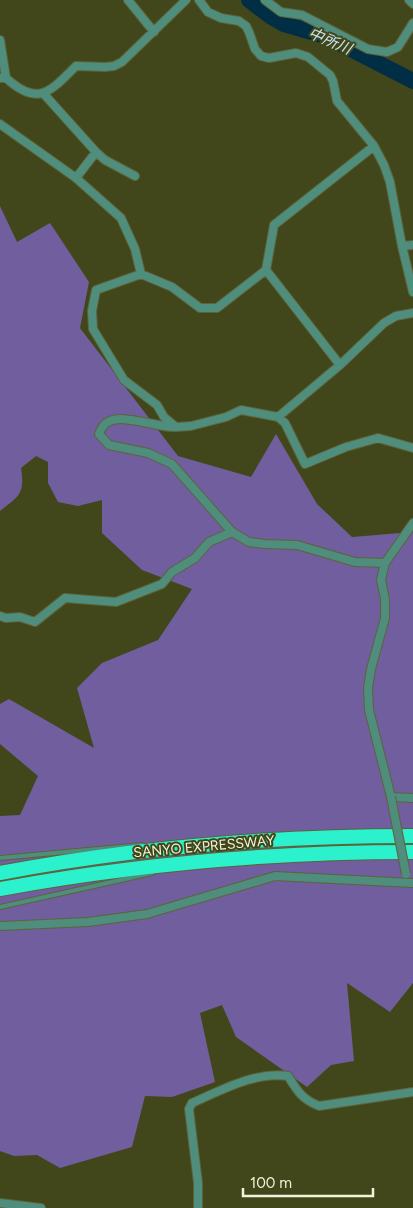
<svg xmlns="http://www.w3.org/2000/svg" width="413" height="1208" font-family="Figtree,'Noto Sans JP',sans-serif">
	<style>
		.green { fill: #705e9e }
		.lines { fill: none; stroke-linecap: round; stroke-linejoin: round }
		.river { stroke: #002e44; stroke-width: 16 }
		.service-casing { stroke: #5d6339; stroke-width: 6 }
		.minor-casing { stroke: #5d6339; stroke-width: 10 }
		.motorway-casing { stroke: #5d6339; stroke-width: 16 }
		.service { stroke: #4f8d7d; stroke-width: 4 }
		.minor { stroke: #4f8d7d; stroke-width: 8 }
		.motorway { stroke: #2bf1cc; stroke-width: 14 }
		.minor-bridge-casing { stroke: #5d6339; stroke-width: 10; stroke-linecap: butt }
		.minor-bridge { stroke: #4f8d7d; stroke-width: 8 }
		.labels { text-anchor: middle; stroke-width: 4; stroke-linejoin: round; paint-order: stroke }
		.street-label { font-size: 14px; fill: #f0f4dc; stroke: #41471a }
		.water-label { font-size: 15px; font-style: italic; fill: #c8e3f4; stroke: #41471a }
	</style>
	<rect width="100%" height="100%" fill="#41471a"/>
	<path class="green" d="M0,206L17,242L50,223L89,282L80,328L178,456L251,477L276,434L317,504L352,537L413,532V983L390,1012L347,983L354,1061L331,1065L307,1087L236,1037L222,1005L200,1013L215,1082L172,1097L145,1096L132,1147L60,1168L37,1155L14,1156L0,1151V816L20,815L38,776L0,744V704L9,699L94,748L77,688L102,663L158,640L192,589L142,570L102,533V500L78,506L58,502L48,483V462L36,456L21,468C25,494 19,496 0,511Z"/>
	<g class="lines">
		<path class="river" d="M249,0L270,16L284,24L325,36L413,81"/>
		<g class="service-casing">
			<path id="service" d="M0,858L142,845
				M0,907L152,873"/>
		</g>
		<g class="minor-casing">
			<path id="minor" d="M128,0L154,32
				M199,0L208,12L221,18L239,21L246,26L249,32L255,49L261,56L269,58L296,53L308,57L330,75L333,81L337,101L374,146L384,165L390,182L402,246L413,292
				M265,0L281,12L302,15L368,49L387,52L398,47L413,23
				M409,0L413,4
				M0,40L6,78
				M0,78H6C38,107 50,92 76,66L105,67L114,66L122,62L186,0
				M43,93L96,152L105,160L135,176
				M0,124L76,178L121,218L135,249L141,274
				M374,146L274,225L266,270L217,308H200L172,287L141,274L96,290L92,311L93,329L124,380L157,405L164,417L176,427C156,428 120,411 105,424C103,426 100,431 99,434L109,445L148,453L172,464L232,532L249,542L265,544L297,545L355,562L385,563
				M76,178L96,152
				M402,246L413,245
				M266,270L340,365
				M278,417L340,365L384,323L396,316L413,313
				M176,427L191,426L226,417L241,410L278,417L285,423L305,464L346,447L378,438L413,448
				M413,523L385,563L381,580L385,599V618L371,669L368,688L369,710L391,797L413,798
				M0,616L6,618L20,617L35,622L65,598L116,602L162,584L172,572L195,558L209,542L232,532
				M0,926L88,922L147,914L275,876L412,883
				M0,1203L41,1208
				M198,1208V1183L189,1109L192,1103C222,1090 256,1071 288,1076C298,1092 302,1099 319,1106L413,1092"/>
		</g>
		<g class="motorway-casing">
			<path id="motorway" d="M0,873C136,847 275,836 413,836
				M0,889C136,864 274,852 413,852"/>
		</g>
		<use href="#service" class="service"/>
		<use href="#minor" class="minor"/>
		<use href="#motorway" class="motorway"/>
		<g class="minor-bridge-casing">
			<path id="minor-bridge" d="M391,797L406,874"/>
		</g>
		<use href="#minor-bridge" class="minor-bridge"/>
	</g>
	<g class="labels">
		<g class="street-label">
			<text transform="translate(204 846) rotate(-5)" y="5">SANYO EXPRESSWAY</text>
		</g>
		<g class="water-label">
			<text transform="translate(330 41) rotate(23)" y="5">中所川</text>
		</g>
	</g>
	<path d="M243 1188v8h130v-8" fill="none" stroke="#f0f4dc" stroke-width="2.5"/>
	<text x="250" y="1188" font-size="15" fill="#f0f4dc" stroke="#41471a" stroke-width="4" paint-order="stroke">100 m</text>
</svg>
